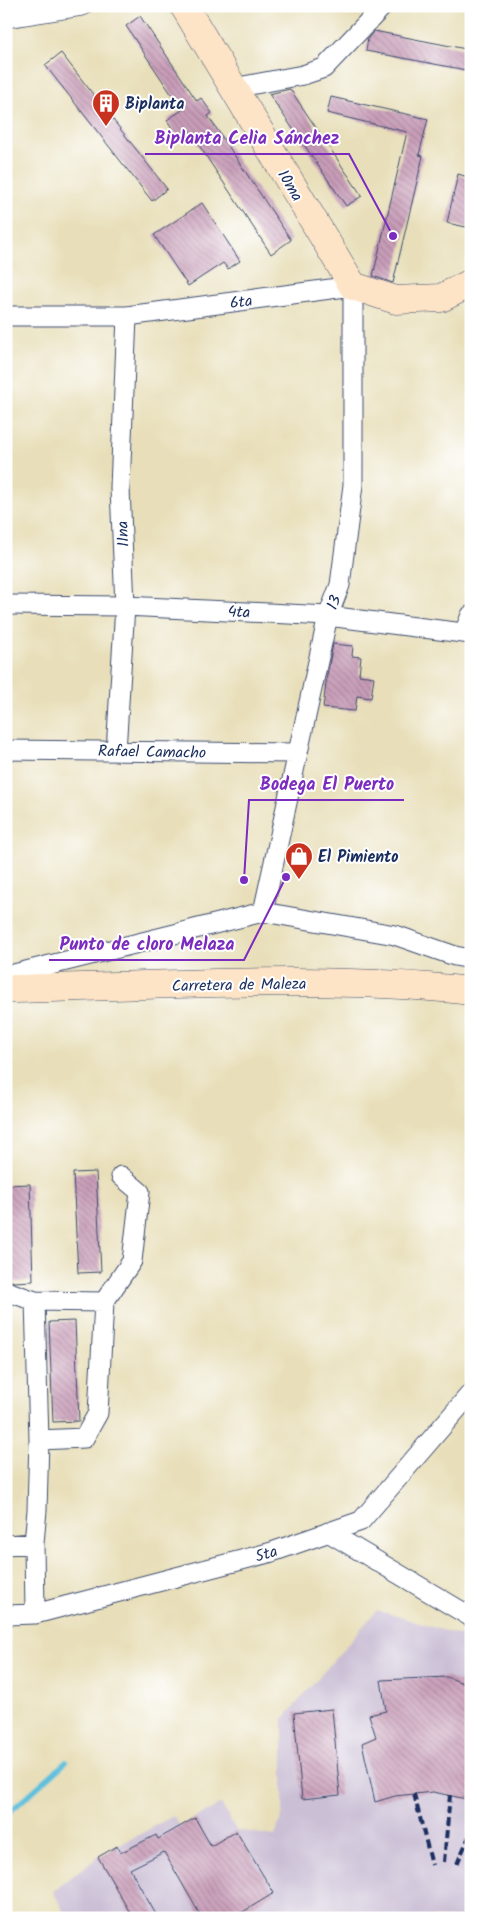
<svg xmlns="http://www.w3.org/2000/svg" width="477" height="1924" font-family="Kalam,sans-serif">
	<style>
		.industrial { fill: #cbbfd5 }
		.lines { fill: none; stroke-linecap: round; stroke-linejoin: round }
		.stream { stroke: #5fc0dd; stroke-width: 5.5 }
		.building { fill: url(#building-back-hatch) }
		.street-casing { stroke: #3a496c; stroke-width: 21 }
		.secondary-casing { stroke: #3a496c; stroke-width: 29 }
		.street { stroke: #fff; stroke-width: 19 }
		.secondary { stroke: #fee4c6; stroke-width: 28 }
		.rail { stroke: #1b2f5e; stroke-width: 4; stroke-dasharray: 8 4; stroke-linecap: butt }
		.labels { text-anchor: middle; stroke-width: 4; stroke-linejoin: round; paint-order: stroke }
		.poi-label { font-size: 16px; font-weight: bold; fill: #1b2f5e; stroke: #fff; text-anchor: start }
		.street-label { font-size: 16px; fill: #1b2f5e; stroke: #fff }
		.leader { fill: none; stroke: #7b2cbf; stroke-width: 2 }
		.callout-dot { fill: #7b2cbf; stroke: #fff; stroke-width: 2 }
		.callout-label { font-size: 18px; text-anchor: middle; font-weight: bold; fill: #7b2cbf; stroke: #fff; stroke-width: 4; stroke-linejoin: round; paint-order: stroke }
	</style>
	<defs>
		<pattern id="building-back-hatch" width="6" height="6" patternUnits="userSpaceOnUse" patternTransform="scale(1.25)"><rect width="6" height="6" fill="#c99db8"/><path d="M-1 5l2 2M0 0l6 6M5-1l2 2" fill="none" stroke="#a28099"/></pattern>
	</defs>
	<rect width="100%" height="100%" fill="#fff"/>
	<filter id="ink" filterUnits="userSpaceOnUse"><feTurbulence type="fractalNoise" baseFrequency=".02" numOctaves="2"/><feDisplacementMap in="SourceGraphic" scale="10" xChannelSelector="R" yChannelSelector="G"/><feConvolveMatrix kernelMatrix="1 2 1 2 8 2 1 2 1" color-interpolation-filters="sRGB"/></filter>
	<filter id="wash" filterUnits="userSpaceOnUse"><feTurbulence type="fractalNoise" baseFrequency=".0096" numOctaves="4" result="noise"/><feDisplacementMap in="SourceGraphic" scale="20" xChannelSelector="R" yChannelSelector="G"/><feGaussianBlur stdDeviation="1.12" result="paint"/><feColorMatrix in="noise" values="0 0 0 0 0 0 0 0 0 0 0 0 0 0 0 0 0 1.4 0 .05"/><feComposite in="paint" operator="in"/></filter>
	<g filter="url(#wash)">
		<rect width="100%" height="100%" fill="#e8dfba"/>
		<path class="industrial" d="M377,1610L471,1639V1918H67L53,1891L98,1857L173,1816L180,1826L221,1804L236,1830L275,1836L283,1812V1719Z"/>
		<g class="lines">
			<path class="stream" d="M6,1815L66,1762"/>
		</g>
		<g id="blocks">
			<path class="building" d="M140,16L197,101L201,98L212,113L208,116L291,240L271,254L188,129L177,136L167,120L182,110L126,26Z
				M374,31L471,50V71L366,51L368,38Z
				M61,53L167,189L152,201L45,65Z
				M290,89L362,196L346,206L269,94Z
				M331,97L428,119L419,155L423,156L393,283L373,276L407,132L327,113Z
				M458,174L471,178V228L447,223Z
				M202,203L240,261L228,269L223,263L188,286L154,235Z
				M333,644L353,646L352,656L361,657L359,675L374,677L371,698L357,696L355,711L323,708L327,675Z
				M96,1172L101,1272L78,1273L73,1173Z
				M30,1184L33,1281L14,1282L9,1280L6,1185Z
				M75,1321L79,1421L53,1422L49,1322Z
				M447,1677L471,1686V1800L433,1792L395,1796L375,1802L362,1743L376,1737L369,1715L386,1711L381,1680Z
				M332,1709L340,1795L302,1799L294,1713Z
				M195,1818L211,1846L236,1831L274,1893L233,1918H202L164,1852L130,1869L158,1918H133L98,1857L117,1846L120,1853L156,1835L158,1839Z"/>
		</g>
	</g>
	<g filter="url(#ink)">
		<use href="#blocks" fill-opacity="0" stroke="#3a496c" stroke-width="1"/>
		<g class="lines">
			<g class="street-casing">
				<path id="street" d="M6,18L82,6
					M233,88L303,75L324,68L383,6
					M6,316H127L353,286V485L340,585L328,616L263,912
					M6,605L125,606L328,616L471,634
					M464,633L471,615
					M6,750L297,753
					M116,751L125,606L120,488L127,316
					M6,976L263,912L395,935L455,956L471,959
					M6,1291L35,1301L104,1302
					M35,1301L39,1440L37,1510L34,1543L35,1614
					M39,1440L84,1438L98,1413L104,1302L132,1261L140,1192L121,1176
					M328,1532L471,1617
					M6,1545L34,1543
					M6,1615L35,1614L272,1552L361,1521L471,1393"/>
			</g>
			<g class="secondary-casing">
				<path id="secondary" d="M184,6L353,286L396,300L441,298L471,283
					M6,989C160,986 318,974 471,991"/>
			</g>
			<use href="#street" class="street"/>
			<use href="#secondary" class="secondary"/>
			<path class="rail" d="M414,1794L432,1865
				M444,1862L450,1795
				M457,1864L471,1832
				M468,1870L471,1868"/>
		</g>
	</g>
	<defs>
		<g id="building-pin" transform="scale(1.4375)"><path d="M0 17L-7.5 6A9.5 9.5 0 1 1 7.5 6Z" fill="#c8321e" stroke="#fff"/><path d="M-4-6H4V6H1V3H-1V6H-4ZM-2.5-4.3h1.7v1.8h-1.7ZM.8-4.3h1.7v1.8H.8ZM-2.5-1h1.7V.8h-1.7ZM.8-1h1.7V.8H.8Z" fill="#fff"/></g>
		<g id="shop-pin" transform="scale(1.4375)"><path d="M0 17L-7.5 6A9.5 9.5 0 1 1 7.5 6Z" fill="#c8321e" stroke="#fff"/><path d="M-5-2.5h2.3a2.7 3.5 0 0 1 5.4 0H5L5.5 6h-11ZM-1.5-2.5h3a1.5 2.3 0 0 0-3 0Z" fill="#fff"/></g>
	</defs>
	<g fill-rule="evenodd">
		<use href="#building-pin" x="106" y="103"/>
		<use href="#shop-pin" x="299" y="856"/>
	</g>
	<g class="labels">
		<g class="poi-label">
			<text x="125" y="109">Biplanta</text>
			<text x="318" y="862">El Pimiento</text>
		</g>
		<g class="street-label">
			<text transform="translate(291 185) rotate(59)" y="6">10ma</text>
			<text transform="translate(241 301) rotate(-7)" y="6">6ta</text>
			<text transform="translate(122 534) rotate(-92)" y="6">11na</text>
			<text transform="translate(333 602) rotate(-68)" y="6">13</text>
			<text transform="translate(239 611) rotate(3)" y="6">4ta</text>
			<text transform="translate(152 751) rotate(1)" y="6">Rafael Camacho</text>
			<text transform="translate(239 984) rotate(-1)" y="6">Carretera de Maleza</text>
			<text transform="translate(266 1553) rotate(-17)" y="6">5ta</text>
		</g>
	</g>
	<path class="leader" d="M393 236L349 154H145M244 880L249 800H404M286 877L244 960H49"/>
	<g class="callout-dot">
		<circle cx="393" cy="236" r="5"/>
		<circle cx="244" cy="880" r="5"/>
		<circle cx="286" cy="877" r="5"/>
	</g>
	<g class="callout-label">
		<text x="247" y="144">Biplanta Celia Sánchez</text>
		<text x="327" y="790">Bodega El Puerto</text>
		<text x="147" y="950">Punto de cloro Melaza</text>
	</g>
	<rect width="477" height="1924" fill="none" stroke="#fff" stroke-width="25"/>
</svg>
